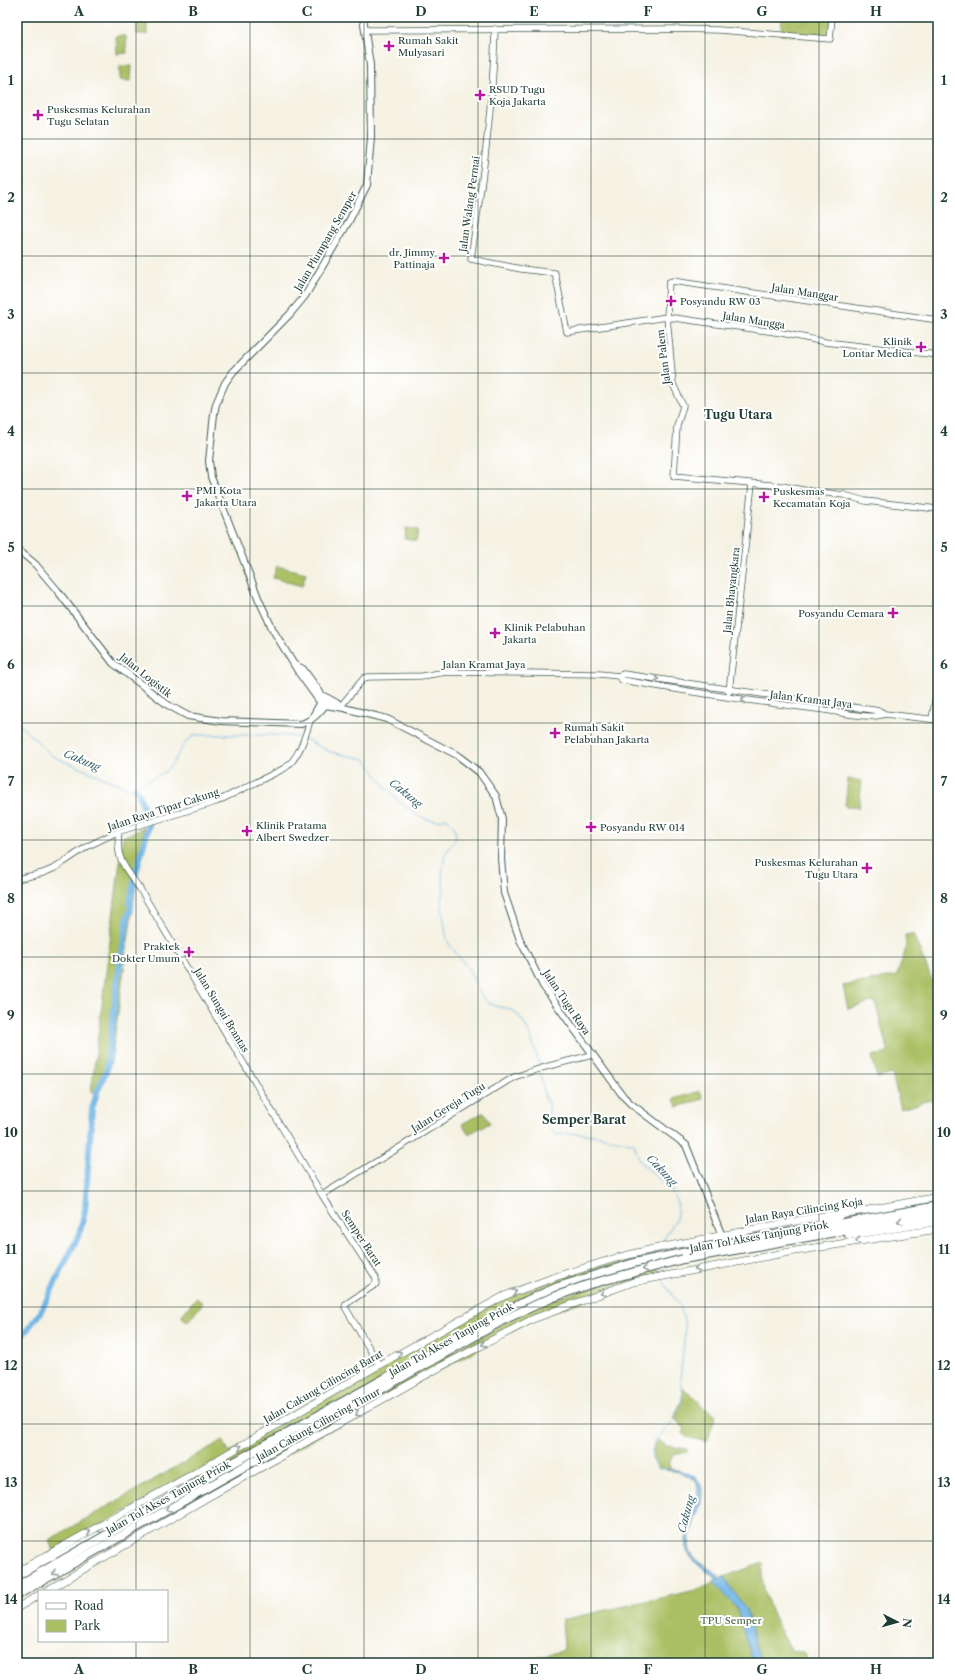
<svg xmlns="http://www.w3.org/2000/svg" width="955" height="1680" font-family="'Libre Caslon Text',serif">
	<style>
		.green { fill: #aabf64; stroke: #647e4c }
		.water { fill: #6fb5e5; stroke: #47798c }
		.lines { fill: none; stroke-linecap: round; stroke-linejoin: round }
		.stream { stroke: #6fb5e5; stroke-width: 1 }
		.river { stroke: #6fb5e5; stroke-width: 6 }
		.tertiary-casing { stroke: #3f584e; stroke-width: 7 }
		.secondary-casing { stroke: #3f584e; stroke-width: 8 }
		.trunk-casing { stroke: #3f584e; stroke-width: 8 }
		.motorway-casing { stroke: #3f584e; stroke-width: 10 }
		.tertiary { stroke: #fff; stroke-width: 5.5 }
		.secondary { stroke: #fff; stroke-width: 6 }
		.trunk { stroke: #fff; stroke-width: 7 }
		.motorway { stroke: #fff; stroke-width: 8 }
		.motorway-bridge-casing { stroke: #3f584e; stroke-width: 10; stroke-linecap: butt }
		.motorway-bridge { stroke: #fff; stroke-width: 8 }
		.oneway { stroke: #8f9e9a }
		.grid { fill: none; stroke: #1f3d34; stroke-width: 1; stroke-opacity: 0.55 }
		.poi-dot { fill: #b5179e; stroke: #fff; stroke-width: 1.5 }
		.labels { text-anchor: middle; stroke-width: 4; stroke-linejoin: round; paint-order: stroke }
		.poi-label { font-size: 10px; fill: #1f3d34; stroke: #fff; text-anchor: start }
		.street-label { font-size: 10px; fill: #1f3d34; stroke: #fff }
		.park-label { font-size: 10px; fill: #496442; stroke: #fff }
		.water-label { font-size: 11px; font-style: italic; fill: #376169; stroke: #fff }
		.quarter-label { font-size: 12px; font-weight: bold; fill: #1f3d34; stroke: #fff }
		.neatline { fill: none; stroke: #1f3d34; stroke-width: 1.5 }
		.grid-label { font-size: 13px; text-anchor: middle; font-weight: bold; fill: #1f3d34 }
	</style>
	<rect width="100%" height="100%" fill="#fff"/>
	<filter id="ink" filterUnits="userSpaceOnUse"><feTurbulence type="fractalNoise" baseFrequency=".025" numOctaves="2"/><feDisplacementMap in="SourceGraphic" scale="8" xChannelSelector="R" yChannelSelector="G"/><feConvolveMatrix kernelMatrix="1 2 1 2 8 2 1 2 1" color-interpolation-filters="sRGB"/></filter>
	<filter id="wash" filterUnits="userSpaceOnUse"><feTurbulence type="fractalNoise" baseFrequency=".012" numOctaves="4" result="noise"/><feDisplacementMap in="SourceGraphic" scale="16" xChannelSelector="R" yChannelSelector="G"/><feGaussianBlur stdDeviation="0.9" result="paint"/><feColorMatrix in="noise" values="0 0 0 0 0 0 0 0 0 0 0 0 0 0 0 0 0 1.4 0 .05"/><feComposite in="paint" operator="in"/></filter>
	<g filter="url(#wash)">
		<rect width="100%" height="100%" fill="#f5f2e3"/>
		<path class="green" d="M782,17H832L830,37L781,35Z
			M137,20H147V34H137Z
			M116,36H126L127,53L117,54Z
			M120,66H132L131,81L120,80Z
			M406,528L418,530L416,541L405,539Z
			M277,566L306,573L302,586L273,578Z
			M848,779L862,781L859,807L845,806Z
			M144,827L111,1062L98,1090L91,1092L123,837Z
			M913,934L934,985L938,984V1037L936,1046L938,1053V1098L901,1109L892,1074L877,1078L872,1056L888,1053L875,1001L848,1009L843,986L897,976L906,948L905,935Z
			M700,1091L703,1099L677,1107L674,1099Z
			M484,1112L490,1123L468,1134L462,1124Z
			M638,1253L640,1262L579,1280L191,1486L193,1475L53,1551L49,1540L223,1440L229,1453L495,1300Z
			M656,1268L659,1274L533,1319L208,1497L197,1494L538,1304Z
			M196,1298L203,1303L188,1322L181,1316Z
			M683,1388L697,1399L701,1406L716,1415L707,1442L686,1437L683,1433L685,1429L674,1418L682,1400Z
			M658,1440L667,1446L687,1449V1452L674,1455L670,1461V1469L658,1468C650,1459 652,1448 658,1440Z
			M763,1563C757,1587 779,1630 792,1651L803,1652L808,1663H511L562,1651L564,1647L562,1620L696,1590L726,1576Z"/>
		<path class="water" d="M666,1470C673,1469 681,1470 687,1473C724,1486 680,1530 691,1553C696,1564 711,1568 719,1576L718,1580L724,1577L746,1609L761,1663H753L737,1609L714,1582L716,1578C707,1571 694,1564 688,1553C678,1535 705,1503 696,1480L680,1472Z"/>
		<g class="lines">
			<path class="stream" d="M17,722L52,756L130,789L165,772C177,761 180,745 194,735H282L302,738
				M305,739L330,752L365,759C380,781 416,832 447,818L455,828L456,838L445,854L442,876L444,894L441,895C441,898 446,937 447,940C454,953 467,964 473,978C477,986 480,998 489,1003C498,1009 509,1006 517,1014C531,1029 534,1048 540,1067
				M540,1070L545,1098L549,1106L548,1126L556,1135C581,1130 609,1138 634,1144L640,1162L671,1189L678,1205L676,1219L662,1242
				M662,1280L680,1306L684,1318L685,1333L680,1380L683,1392L681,1404L674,1420L655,1441L652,1451V1459L659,1469H667
				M678,1470L696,1476L701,1486"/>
			<path class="river" d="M17,1343L40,1313L79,1235L85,1210L92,1109L97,1092L107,1069L118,978L128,916L131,910L130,902L136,873L149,825L139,794L135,788"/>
		</g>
	</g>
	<g filter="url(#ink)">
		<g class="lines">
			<g class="tertiary-casing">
				<path id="tertiary" d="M495,29C493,107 482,182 471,259L521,269L555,273L567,332L667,317L782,333L825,342L938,355
					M366,30L671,29L719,30L830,39L832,17
					M938,320L672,281L669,282L667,317L673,384L683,406L677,426L674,476L782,486L803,490L844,495L865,501L938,509
					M618,676L622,680C689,692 757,702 825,710C840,712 871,720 885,714L938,720
					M729,692L752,484
					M340,707L364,678L368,677L422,676L446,672L600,674L618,676L623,674L880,711L885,714
					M932,719L938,683
					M119,831C115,860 125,867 140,889L322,1195L376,1278V1284L346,1304L345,1307L379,1365
					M17,879L43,873L55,868L88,846L117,832L216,802L285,768C299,758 305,737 310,721
					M322,1195L514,1077L545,1067L592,1055"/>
			</g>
			<g class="secondary-casing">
				<path id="secondary" d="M363,17L370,65L371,137L367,185L349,221L305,296L290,314L233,372L225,383L216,404L214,414L209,461L211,477L259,600L273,630L299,673L320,702L325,705L344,708L387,719L457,755L479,772L496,796L502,819L501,859L504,893L520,940L543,986L623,1096L631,1104L686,1145L722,1236
					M17,549L35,564L57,590L113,663L168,705L188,716L221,721L301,724C314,720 322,711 329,699
					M295,665L303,669L322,695L342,706
					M312,718L322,700"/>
			</g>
			<g class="trunk-casing">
				<path id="trunk" d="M17,1572L193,1474L379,1365L504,1296L555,1277L616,1258L653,1249L816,1217L868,1210L938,1197
					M46,1591L208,1497L442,1366L533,1319L633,1282L795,1251L938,1229
					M17,1608L39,1595"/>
			</g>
			<g class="motorway-casing">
				<path id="motorway" d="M820,1222L834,1219L841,1214
					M849,1235L938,1221
					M683,1259L938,1214
					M488,1321L526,1301L558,1287L634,1263L725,1244L938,1206
					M17,1579L98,1536"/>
			</g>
			<use href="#tertiary" class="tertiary"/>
			<use href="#secondary" class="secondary"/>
			<use href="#trunk" class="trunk"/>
			<use href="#motorway" class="motorway"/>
			<g class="motorway-bridge-casing">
				<path id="motorway-bridge" d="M17,1586L222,1469L488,1321
					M17,1595L505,1319L551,1298L587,1285L683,1259"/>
			</g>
			<use href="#motorway-bridge" class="motorway-bridge"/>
		</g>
		<defs><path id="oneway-chevron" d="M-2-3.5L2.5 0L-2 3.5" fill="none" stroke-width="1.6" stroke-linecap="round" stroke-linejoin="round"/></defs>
		<g class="oneway">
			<use href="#oneway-chevron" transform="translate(656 679) rotate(9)"/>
			<use href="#oneway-chevron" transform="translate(744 700) rotate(-172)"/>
			<use href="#oneway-chevron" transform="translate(900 1221) rotate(170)"/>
			<use href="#oneway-chevron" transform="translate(858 1241) rotate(173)"/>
			<use href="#oneway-chevron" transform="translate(645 1269) rotate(166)"/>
			<use href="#oneway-chevron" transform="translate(697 1269) rotate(169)"/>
			<use href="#oneway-chevron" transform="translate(514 1292) rotate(-21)"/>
			<use href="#oneway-chevron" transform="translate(603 1293) rotate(159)"/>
			<use href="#oneway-chevron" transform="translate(484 1344) rotate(152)"/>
			<use href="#oneway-chevron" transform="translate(399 1353) rotate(-29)"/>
			<use href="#oneway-chevron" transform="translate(358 1414) rotate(150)"/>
			<use href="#oneway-chevron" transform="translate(239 1447) rotate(-30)"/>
			<use href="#oneway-chevron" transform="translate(168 1509) rotate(150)"/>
			<use href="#oneway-chevron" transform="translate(88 1532) rotate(-29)"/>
			<use href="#oneway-chevron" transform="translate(55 1573) rotate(150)"/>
		</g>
	</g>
	<path class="grid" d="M136,17V1591M250,17V1663M364,17V1663M478,17V1663M591,17V1663M705,17V1663M819,17V1663M17,139H938M17,256H938M17,373H938M17,489H938M17,606H938M17,723H938M17,840H938M17,957H938M17,1074H938M17,1191H938M17,1307H938M17,1424H938M17,1541H938M136,1641V1663"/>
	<g class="poi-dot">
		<path d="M387 40h4v4h4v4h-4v4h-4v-4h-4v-4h4z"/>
		<path d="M478 89h4v4h4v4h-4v4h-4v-4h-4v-4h4z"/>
		<path d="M36 109h4v4h4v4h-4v4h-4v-4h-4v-4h4z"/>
		<path d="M442 252h4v4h4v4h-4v4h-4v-4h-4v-4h4z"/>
		<path d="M669 295h4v4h4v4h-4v4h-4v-4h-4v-4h4z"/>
		<path d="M919 341h4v4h4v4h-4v4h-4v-4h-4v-4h4z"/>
		<path d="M185 490h4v4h4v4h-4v4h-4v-4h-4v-4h4z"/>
		<path d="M762 491h4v4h4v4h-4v4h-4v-4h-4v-4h4z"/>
		<path d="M891 607h4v4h4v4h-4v4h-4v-4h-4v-4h4z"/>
		<path d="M493 627h4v4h4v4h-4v4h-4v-4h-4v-4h4z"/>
		<path d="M553 727h4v4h4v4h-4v4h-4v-4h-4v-4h4z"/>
		<path d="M589 821h4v4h4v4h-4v4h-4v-4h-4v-4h4z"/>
		<path d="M245 825h4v4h4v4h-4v4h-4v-4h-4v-4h4z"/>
		<path d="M865 862h4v4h4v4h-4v4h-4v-4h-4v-4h4z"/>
		<path d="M187 946h4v4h4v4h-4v4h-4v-4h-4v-4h4z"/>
	</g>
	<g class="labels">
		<g class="poi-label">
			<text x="398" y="44">Rumah Sakit<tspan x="398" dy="12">Mulyasari</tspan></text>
			<text x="489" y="93">RSUD Tugu<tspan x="489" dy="12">Koja Jakarta</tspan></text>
			<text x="47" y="113">Puskesmas Kelurahan<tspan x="47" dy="12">Tugu Selatan</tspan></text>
			<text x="435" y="256" text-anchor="end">dr. Jimmy<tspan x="435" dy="12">Pattinaja</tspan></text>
			<text x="680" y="305">Posyandu RW 03</text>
			<text x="912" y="345" text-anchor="end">Klinik<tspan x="912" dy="12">Lontar Medica</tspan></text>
			<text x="196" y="494">PMI Kota<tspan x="196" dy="12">Jakarta Utara</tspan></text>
			<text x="773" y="495">Puskesmas<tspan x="773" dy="12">Kecamatan Koja</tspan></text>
			<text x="884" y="617" text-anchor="end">Posyandu Cemara</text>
			<text x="504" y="631">Klinik Pelabuhan<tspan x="504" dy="12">Jakarta</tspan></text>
			<text x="564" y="731">Rumah Sakit<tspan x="564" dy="12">Pelabuhan Jakarta</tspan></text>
			<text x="256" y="829">Klinik Pratama<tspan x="256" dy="12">Albert Swedzer</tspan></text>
			<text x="600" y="831">Posyandu RW 014</text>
			<text x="858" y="866" text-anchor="end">Puskesmas Kelurahan<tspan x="858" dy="12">Tugu Utara</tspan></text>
			<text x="180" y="950" text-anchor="end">Praktek<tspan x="180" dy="12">Dokter Umum</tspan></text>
		</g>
		<g class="street-label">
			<text transform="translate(469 204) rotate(-82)" y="4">Jalan Walang Permai</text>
			<text transform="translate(325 241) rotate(-60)" y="4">Jalan Plumpang Semper</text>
			<text transform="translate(805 292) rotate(9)" y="4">Jalan Manggar</text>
			<text transform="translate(754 320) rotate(9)" y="4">Jalan Mangga</text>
			<text transform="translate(663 357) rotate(-97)" y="4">Jalan Palem</text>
			<text transform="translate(731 590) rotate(-84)" y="4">Jalan Bhayangkara</text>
			<text x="484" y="668">Jalan Kramat Jaya</text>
			<text transform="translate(146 675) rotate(39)" y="4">Jalan Logistik</text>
			<text transform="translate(811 699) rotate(7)" y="4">Jalan Kramat Jaya</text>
			<text transform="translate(163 809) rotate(-18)" y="4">Jalan Raya Tipar Cakung</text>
			<text transform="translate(567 1002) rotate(56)" y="4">Jalan Tugu Raya</text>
			<text transform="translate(222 1010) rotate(59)" y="4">Jalan Sungai Brantas</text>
			<text transform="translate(448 1107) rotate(-32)" y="4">Jalan Gereja Tugu</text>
			<text transform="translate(804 1210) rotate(-9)" y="4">Jalan Raya Cilincing Koja</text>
			<text transform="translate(759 1236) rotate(-10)" y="4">Jalan Tol Akses Tanjung Priok</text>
			<text transform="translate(362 1238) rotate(57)" y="4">Semper Barat</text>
			<text transform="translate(451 1339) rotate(-29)" y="4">Jalan Tol Akses Tanjung Priok</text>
			<text transform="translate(323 1386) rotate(-30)" y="4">Jalan Cakung Cilincing Barat</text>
			<text transform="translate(318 1424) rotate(-29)" y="4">Jalan Cakung Cilincing Timur</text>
			<text transform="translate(168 1497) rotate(-29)" y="4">Jalan Tol Akses Tanjung Priok</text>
		</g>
		<g class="park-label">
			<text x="731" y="1624">TPU Semper</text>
		</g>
		<g class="water-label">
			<text transform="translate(82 760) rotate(23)" y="4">Cakung</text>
			<text transform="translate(406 793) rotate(39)" y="4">Cakung</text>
			<text transform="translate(662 1170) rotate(47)" y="4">Cakung</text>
			<text transform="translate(686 1514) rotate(-75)" y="4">Cakung</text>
		</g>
		<g class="quarter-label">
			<text x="738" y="419">Tugu Utara</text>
			<text x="584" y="1124">Semper Barat</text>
		</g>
	</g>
	<rect width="955" height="1680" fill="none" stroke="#fff" stroke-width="44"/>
	<rect x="38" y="1590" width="130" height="52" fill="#ffffff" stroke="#a5b1ae"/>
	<rect x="46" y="1603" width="20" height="6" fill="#ffffff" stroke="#a5b1ae"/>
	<text x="74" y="1610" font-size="12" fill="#1f3d34">Road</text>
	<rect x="46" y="1620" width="20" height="12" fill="#aabf64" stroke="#a5b1ae"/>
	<text x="74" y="1630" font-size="12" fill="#1f3d34">Park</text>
	<g transform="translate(897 1622) rotate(96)" stroke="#ffffff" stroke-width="3" paint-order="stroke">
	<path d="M0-3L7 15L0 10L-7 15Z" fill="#1f3d34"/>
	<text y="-6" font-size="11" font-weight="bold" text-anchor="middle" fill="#1f3d34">N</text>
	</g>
	<rect x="22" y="22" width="911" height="1636" class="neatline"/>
	<g class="grid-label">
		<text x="79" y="16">A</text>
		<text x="193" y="16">B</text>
		<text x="307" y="16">C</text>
		<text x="421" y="16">D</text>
		<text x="534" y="16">E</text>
		<text x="648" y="16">F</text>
		<text x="762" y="16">G</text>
		<text x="876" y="16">H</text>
		<text x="11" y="85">1</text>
		<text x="944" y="85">1</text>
		<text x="11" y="202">2</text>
		<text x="944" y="202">2</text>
		<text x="11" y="319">3</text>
		<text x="944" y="319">3</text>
		<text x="11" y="436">4</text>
		<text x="944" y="436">4</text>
		<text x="11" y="552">5</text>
		<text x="944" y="552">5</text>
		<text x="11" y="669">6</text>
		<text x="944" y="669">6</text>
		<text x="11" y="786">7</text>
		<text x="944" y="786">7</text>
		<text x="11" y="903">8</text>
		<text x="944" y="903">8</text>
		<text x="11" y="1020">9</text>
		<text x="944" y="1020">9</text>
		<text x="11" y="1137">10</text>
		<text x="944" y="1137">10</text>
		<text x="11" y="1254">11</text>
		<text x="944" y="1254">11</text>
		<text x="11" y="1370">12</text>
		<text x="944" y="1370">12</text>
		<text x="11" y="1487">13</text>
		<text x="944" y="1487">13</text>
		<text x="11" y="1604">14</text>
		<text x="944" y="1604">14</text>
		<text x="79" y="1674">A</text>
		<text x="193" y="1674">B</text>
		<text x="307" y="1674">C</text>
		<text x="421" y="1674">D</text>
		<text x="534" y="1674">E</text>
		<text x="648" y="1674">F</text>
		<text x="762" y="1674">G</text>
		<text x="876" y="1674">H</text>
	</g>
</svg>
